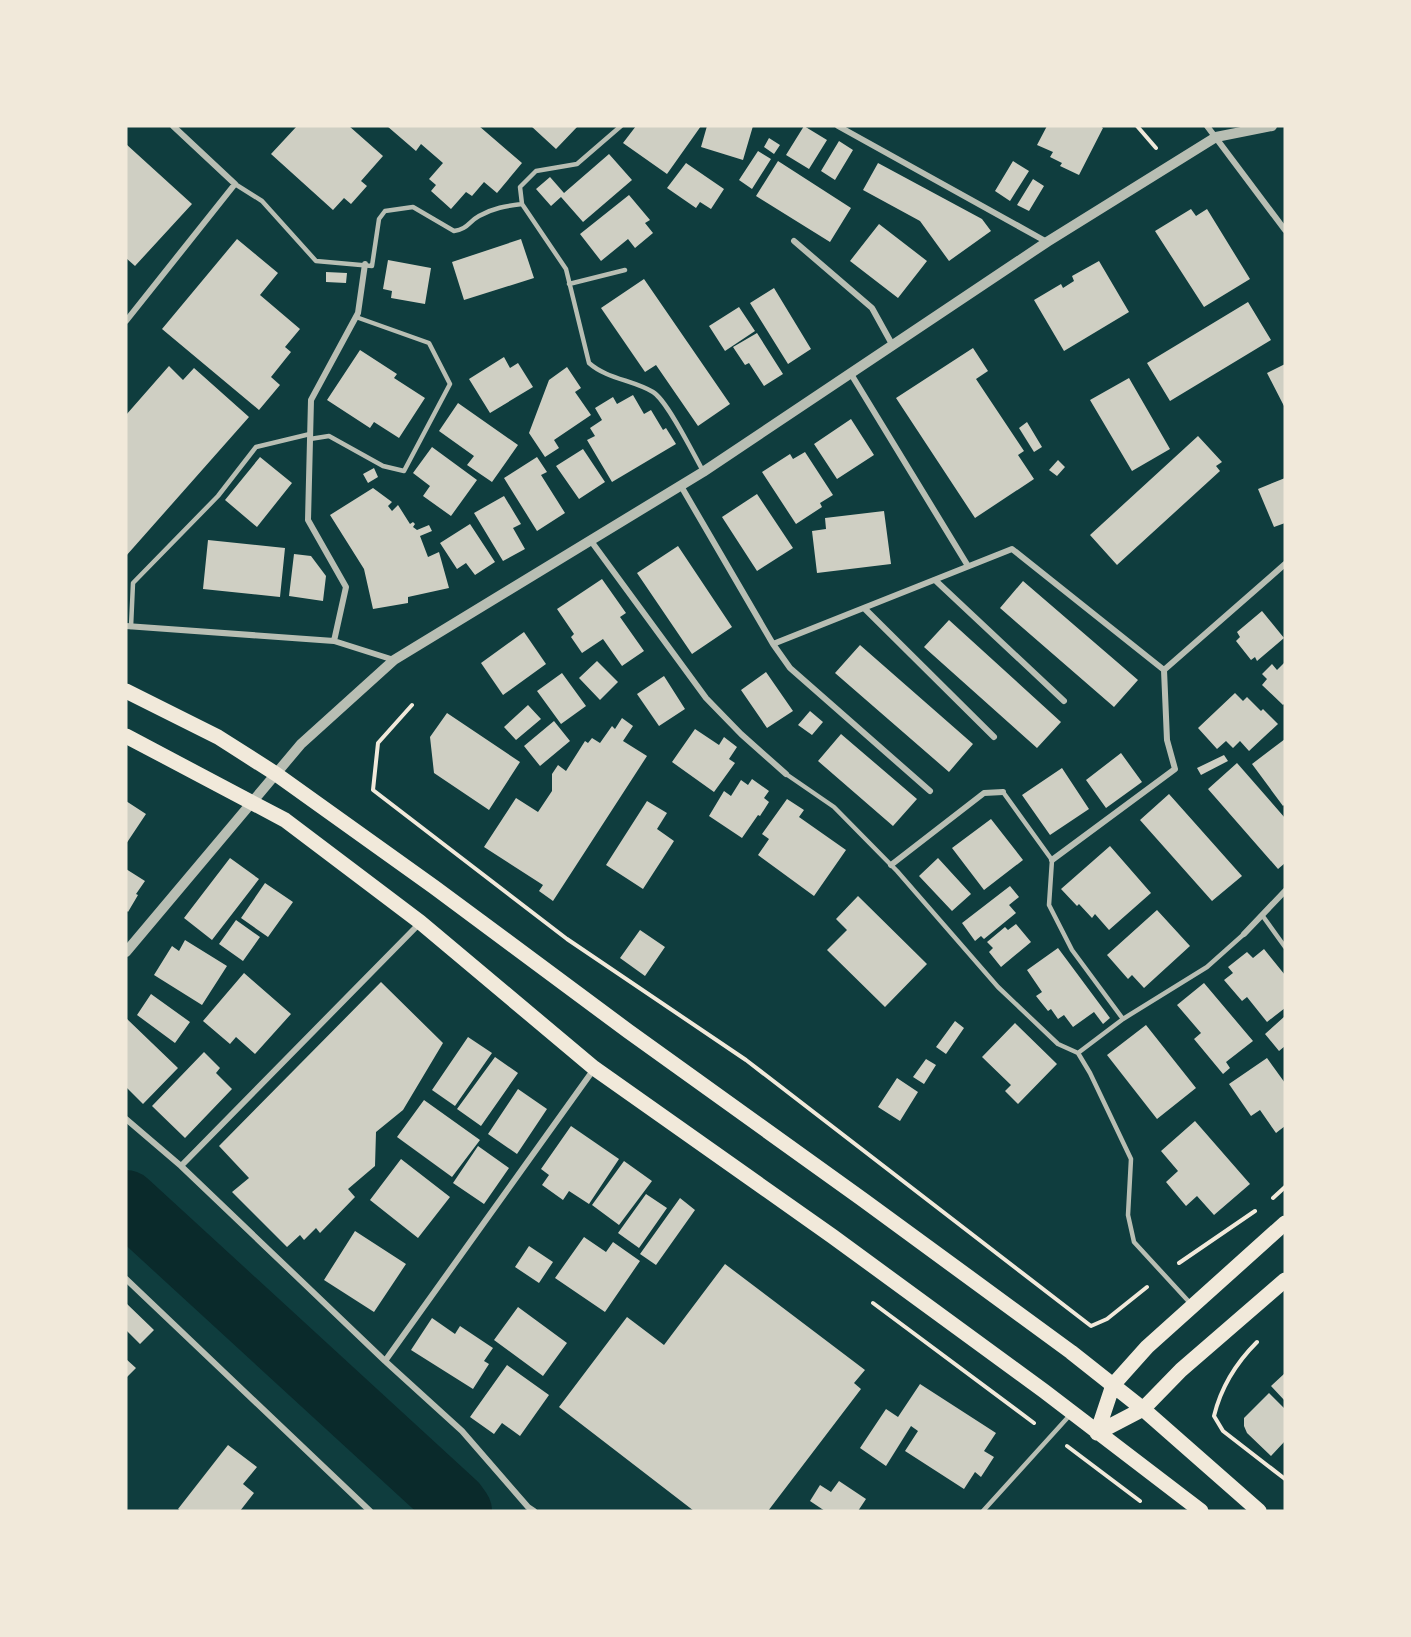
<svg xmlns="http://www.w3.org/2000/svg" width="1411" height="1637" font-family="Helvetica,sans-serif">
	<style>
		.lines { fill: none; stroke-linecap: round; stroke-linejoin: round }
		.river { stroke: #0a2a2b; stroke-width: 64 }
		.building { fill: #cfcfc3 }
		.path { stroke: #f1e9da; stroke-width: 4 }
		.service { stroke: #b8beb3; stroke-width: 4.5 }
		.minor { stroke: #b8beb3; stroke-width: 6 }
		.tertiary { stroke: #b8beb3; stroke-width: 10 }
		.primary { stroke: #f1e9da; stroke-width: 15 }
	</style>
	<rect width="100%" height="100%" fill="#0f3d3e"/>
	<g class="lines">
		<path class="river" d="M126,1202L455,1504L460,1511"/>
	</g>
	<path class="building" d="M297,126H349L383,156L361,181L367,186L351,204L344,198L333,210L271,154Z
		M387,126H479L522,163L497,193L484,182L472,196L466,192L451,209L431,191L436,185L429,179L443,163L421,144L416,151Z
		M531,126H578L556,149Z
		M636,126H701L667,174L623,143Z
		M707,126H753L743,160L701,147Z
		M804,126L827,140L809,169L786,155Z
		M1047,126H1100L1103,128L1079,175L1060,166L1062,163L1050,157L1053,152L1037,145Z
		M769,138L780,145L774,154L764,147Z
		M839,141L853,150L835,180L821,171Z
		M126,144L192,204L135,266L126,258Z
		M758,151L771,159L752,189L739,180Z
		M609,154L632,180L583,222L561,197L551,206L536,189L550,177L564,193Z
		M778,161L851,208L830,242L756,196Z
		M1013,161L1029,171L1010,201L995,191Z
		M686,163L724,189L711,209L700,202L696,208L667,188Z
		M878,163L982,219L991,231L949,261L920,221L863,190Z
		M1033,179L1044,186L1029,211L1017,205Z
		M629,195L650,220L645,223L653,233L635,248L628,239L601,261L580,234Z
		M1191,209L1196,216L1207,209L1250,279L1204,307L1155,231Z
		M879,224L927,261L898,298L850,261Z
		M237,239L278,273L260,295L300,329L285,347L291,352L271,377L280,385L259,410L162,329Z
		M521,239L534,278L464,300L452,262Z
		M388,260L431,268L425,304L391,298L392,291L383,289Z
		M1099,261L1129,312L1064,351L1034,300L1061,284L1063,288L1074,281L1072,276Z
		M326,272L347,273L346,283L326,282Z
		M644,279L730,404L698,426L656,365L645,372L601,308Z
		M774,288L811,349L788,364L750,303Z
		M1248,302L1271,340L1170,401L1147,363Z
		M739,307L755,331L725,351L709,326Z
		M757,333L783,374L764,386L749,363L745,365L733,347Z
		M973,348L988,371L976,379L1024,451L1018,455L1034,479L975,518L896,398Z
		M360,350L397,374L394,378L425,398L399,438L374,422L370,428L327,400Z
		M504,357L510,368L518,363L533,387L490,413L469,379Z
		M1285,364V408L1267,373Z
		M169,366L183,380L194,368L249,417L126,556V415Z
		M567,367L581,388L575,392L591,415L554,440L559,448L545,457L529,433L549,380Z
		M1129,378L1170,449L1132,471L1090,400Z
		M633,395L644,414L651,410L663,430L666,428L676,444L612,482L587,440L595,436L590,428L602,420L595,408L613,397L617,404Z
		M458,403L518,445L492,482L467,465L474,456L439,431Z
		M851,419L874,455L837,479L814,444Z
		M1027,422L1042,447L1034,452L1019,428Z
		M1198,436L1222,462L1216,466L1220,471L1117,565L1090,535Z
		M432,447L477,480L451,516L423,496L430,486L413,473Z
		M583,449L605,482L579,499L556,466Z
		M805,452L833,495L820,503L822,507L796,524L762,472L790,454L793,459Z
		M260,457L292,483L257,527L225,500Z
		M537,457L547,472L541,475L565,513L537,531L504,478Z
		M1058,460L1065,467L1057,476L1049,470Z
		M374,468L378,477L368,483L363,474Z
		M1285,478V523L1274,527L1258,489Z
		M373,488L392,502L388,506L392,511L398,505L410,524L413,522L415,524L413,527L417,530L429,525L432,531L420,536L428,557L439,552L449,588L408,597V603L373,609L364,569L330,515Z
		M757,494L793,548L757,571L722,517Z
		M504,496L521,524L513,528L525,549L503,561L474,513Z
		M884,511L891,564L817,573L812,531L826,529L825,518Z
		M470,524L495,562L475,575L466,563L457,569L440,543Z
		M208,540L285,548L280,597L203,589Z
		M678,546L732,627L692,654L637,573Z
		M294,554L311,556L326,576L323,601L289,596Z
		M602,579L626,613L620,617L644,651L622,666L603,639L582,653L571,637L574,634L557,609Z
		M1023,581L1138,680L1114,707L1000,608Z
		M1262,611L1284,638L1257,661L1255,657L1251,660L1236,641L1240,637L1237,632Z
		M949,620L1061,722L1037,748L924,647Z
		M524,632L546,664L503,695L481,663Z
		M860,645L973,744L949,772L835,673Z
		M597,661L618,682L600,700L579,678Z
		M1285,662V703L1283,705L1262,685L1267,679L1262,674L1272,664L1277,670Z
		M766,672L793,711L767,728L741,690Z
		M562,673L586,706L561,724L537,691Z
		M664,676L685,709L659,726L637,694Z
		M1235,693L1243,701L1247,697L1261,711L1263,709L1278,724L1249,751L1240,741L1233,748L1226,741L1217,749L1198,728Z
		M528,705L541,719L516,740L504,727Z
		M810,711L823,722L812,735L798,725Z
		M447,713L520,762L489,810L434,773L430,737Z
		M622,718L633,726L623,741L647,756L553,901L539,891L543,885L484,847L516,798L538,812L552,791V774L558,765L566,771L585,741L588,743L592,738L600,743L612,726L615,729Z
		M554,721L570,741L540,766L524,746Z
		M695,729L719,745L724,737L737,747L729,759L735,763L714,792L672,762Z
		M841,734L917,799L893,826L818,761Z
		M1285,739V804L1283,806L1252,764Z
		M1121,753L1142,782L1106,808L1086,780Z
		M1224,755L1228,761L1201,775L1197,768Z
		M1237,763L1285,818V863L1278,869L1208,789Z
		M1062,768L1089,809L1050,835L1022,795Z
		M752,779L769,791L764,798L769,802L760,816L758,815L742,838L709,816L724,791L731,796L741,780L748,785Z
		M1169,794L1242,876L1212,901L1140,820Z
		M787,799L804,810L799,817L846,850L814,896L758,855L769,839L762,834Z
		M126,801L146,814L126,844Z
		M647,801L667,813L657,829L674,841L643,889L606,865Z
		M991,819L1023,860L984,890L952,848Z
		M1110,846L1151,893L1109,930L1095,914L1092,918L1079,904L1077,906L1061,889Z
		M230,858L259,879L212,940L184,918Z
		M938,858L971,894L952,911L919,876Z
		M126,869L145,881L136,894L138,895L128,912L126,910Z
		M265,883L293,902L268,937L241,918Z
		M1010,886L1019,897L1009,905L1016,913L984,939L981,936L975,941L962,923Z
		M858,896L927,964L885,1007L827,950L847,930L836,919Z
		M1157,910L1190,946L1144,988L1132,975L1128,979L1107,955Z
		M236,920L260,937L243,961L219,944Z
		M1016,924L1031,942L1001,967L989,952L993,948L987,942L1005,927L1008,930Z
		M640,930L665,947L645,976L620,958Z
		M185,940L227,966L202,1005L154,975L172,946L179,951Z
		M1058,948L1110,1018L1103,1024L1094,1012L1073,1027L1064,1015L1058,1019L1051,1009L1048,1011L1036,996L1042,992L1027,970Z
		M1264,949L1285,975V1008L1267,1022L1247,997L1242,1001L1224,980L1233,973L1228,967L1247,952L1253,958Z
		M244,973L291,1014L255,1054L236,1037L230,1044L203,1021Z
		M381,982L443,1043L403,1110L376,1132L375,1166L348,1189L355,1197L320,1233L316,1228L304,1240L300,1235L287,1247L232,1192L249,1178L219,1146Z
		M1204,983L1253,1041L1226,1062L1230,1068L1223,1074L1194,1039L1201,1033L1177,1005Z
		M151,994L190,1022L175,1043L137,1015Z
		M1285,1016V1046L1279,1051L1265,1034Z
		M126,1018L178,1068L143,1104L126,1087Z
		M955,1021L964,1028L946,1054L936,1047Z
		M1015,1023L1057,1064L1018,1104L1005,1091L1011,1085L982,1057Z
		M1146,1025L1196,1088L1157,1119L1107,1055Z
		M468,1037L492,1053L455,1106L432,1090Z
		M204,1052L220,1068L216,1073L232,1089L185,1138L152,1106Z
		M495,1057L518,1073L481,1126L457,1109Z
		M1267,1058L1285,1083V1126L1276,1133L1260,1110L1251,1116L1229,1084Z
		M926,1059L936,1065L924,1084L913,1077Z
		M897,1078L918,1092L900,1121L878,1107Z
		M518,1089L547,1109L517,1154L488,1134Z
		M424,1100L480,1140L452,1177L397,1137Z
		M1195,1121L1250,1184L1214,1215L1197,1196L1186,1206L1166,1182L1178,1171L1161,1151Z
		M571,1126L619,1159L589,1204L569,1191L563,1200L542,1185L549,1175L541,1169Z
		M478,1146L509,1168L484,1204L453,1183Z
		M401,1159L450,1197L418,1238L370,1200Z
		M624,1161L652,1181L619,1225L592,1205Z
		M646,1194L667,1208L639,1248L618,1233Z
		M680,1198L695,1210L656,1265L640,1254Z
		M355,1231L406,1264L374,1312L324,1280Z
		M584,1237L606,1252L613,1242L640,1261L605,1312L555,1278Z
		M529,1246L553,1262L539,1283L515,1267Z
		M725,1264L865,1370L854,1383L861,1389L768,1511H694L559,1407L627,1317L664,1345Z
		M126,1303L154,1330L140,1344L126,1330Z
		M518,1307L567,1343L543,1376L494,1340Z
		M432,1318L455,1334L460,1326L493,1348L484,1361L489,1364L473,1389L411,1350Z
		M126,1359L136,1368L126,1378Z
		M507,1365L549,1395L520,1436L502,1423L494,1434L470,1417Z
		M1285,1373V1401L1271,1386Z
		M920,1384L996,1433L984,1451L994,1457L981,1477L975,1472L964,1489L905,1451L918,1431L911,1426L886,1466L860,1448L886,1409L898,1417Z
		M1269,1393L1285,1409V1441L1271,1456L1247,1433L1244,1426V1418Z
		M228,1445L257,1467L243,1484L254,1493L240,1511H181L178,1509Z
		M839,1481L866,1499L858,1511H825L810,1501L820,1485L831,1492Z"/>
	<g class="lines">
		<path class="path" d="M1137,126L1156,148
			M412,705L378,743L373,790L567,939L746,1060L1091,1326L1107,1319L1147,1287
			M1273,1198L1285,1187
			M1179,1263L1255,1211
			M873,1303L1034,1423
			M1257,1342C1236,1363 1221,1387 1214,1416L1223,1431L1285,1479
			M1067,1446L1140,1501"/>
		<path class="service" d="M621,126L577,164L536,171L520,187L522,204L566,269L589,363C607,379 633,380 653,392C667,400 694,455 703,471
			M235,184L262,201L316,261L372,266L379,219L385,211L413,207L454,231C468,229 468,222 479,216C493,208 506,206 522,204
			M569,284L625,270
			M310,439L329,436L383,466L404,471L450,384L429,343L356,317
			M131,627L133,583L218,496L256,447L310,434
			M786,774L834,807L897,871L998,987L1058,1044L1078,1053L1090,1073L1131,1159L1128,1215L1134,1242L1191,1304
			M1003,792L1052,860L1049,905L1072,950L1123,1019
			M1262,915L1285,947
			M1078,1053L1123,1019L1207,967L1244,934
			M983,1511L1070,1415"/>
		<path class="minor" d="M838,126L1047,242
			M1207,126L1285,230
			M794,241L872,308L893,346
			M126,321L235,184L173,126
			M851,374L968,566
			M681,486L773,644L1012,549L1164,670L1167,740L1175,769L1052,860
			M591,541L706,698L741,734L786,774
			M935,580L1064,701
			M864,608L994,737
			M126,626L334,641L394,660
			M334,641L346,587L308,520L311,400L358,313L365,264
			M773,644L790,668L930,791
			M1164,670L1285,564
			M891,865L984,793L1003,792
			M1244,934L1285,891
			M126,1119L181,1166L385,1361L462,1431L528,1507L534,1511
			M181,1166L420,923
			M126,1279L370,1511
			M385,1361L594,1069"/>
		<path class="tertiary" d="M126,952L301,744L394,660L703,472L1047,242L1216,137L1272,126"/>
		<path class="primary" d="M126,691L218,737L276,774L434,887L628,1031L862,1199L1071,1352L1143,1409L1259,1511
			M126,736L285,820L420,922L594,1068L832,1236L1044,1391L1201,1511
			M1097,1433L1113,1385L1147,1347L1285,1223
			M1097,1433L1143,1409L1181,1370L1285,1280"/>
	</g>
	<rect width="1411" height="1637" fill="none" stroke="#f1e9da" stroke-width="255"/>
</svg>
